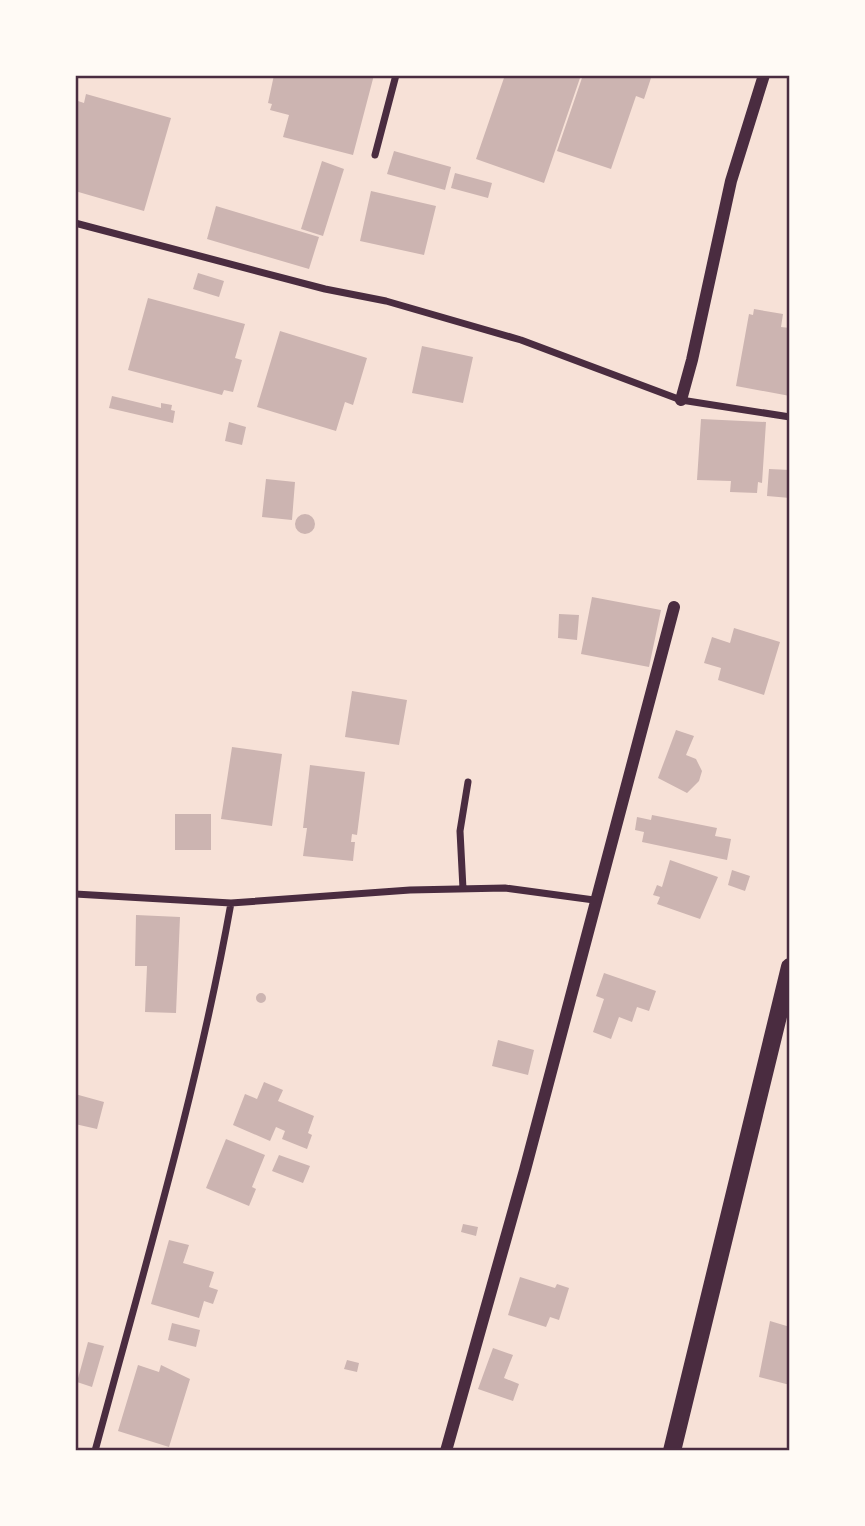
<svg xmlns="http://www.w3.org/2000/svg" width="865" height="1526" font-family="Lato,sans-serif">
	<style>
		.building { fill: #ccb4b1 }
		.lines { fill: none; stroke-linecap: round; stroke-linejoin: round }
		.minor { stroke: #4a2c40; stroke-width: 7 }
		.tertiary { stroke: #4a2c40; stroke-width: 12 }
		.primary { stroke: #4a2c40; stroke-width: 18 }
		.neatline { fill: none; stroke: #4a2c40; stroke-width: 2.5 }
	</style>
	<rect width="100%" height="100%" fill="#f7e1d7"/>
	<path class="building" d="M274,75H374L353,155L283,137L289,115L270,110L272,104L268,103Z
		M505,75H581L544,183L476,159Z
		M583,75L651,78L644,99L636,96L611,169L557,151Z
		M86,94L171,118L144,211L75,191V100L84,103Z
		M394,151L451,167L445,190L387,174Z
		M322,161L344,169L323,236L301,229Z
		M455,173L492,183L488,198L451,188Z
		M371,191L436,206L424,255L360,241Z
		M216,206L319,237L309,269L207,239Z
		M198,273L224,281L219,297L193,289Z
		M148,298L245,324L235,358L242,360L233,392L224,390L222,395L128,370Z
		M754,309L783,314L781,327L790,328V396L736,386L749,314L753,315Z
		M280,331L367,358L353,405L345,402L336,431L257,407Z
		M422,346L473,357L463,403L412,393Z
		M112,396L161,408V403L172,405L171,410L175,411L173,423L109,408Z
		M701,419L766,422L762,483L758,482L757,493L730,492L731,481L697,480Z
		M229,422L246,427L242,445L225,441Z
		M769,469L790,470V498L767,496Z
		M266,479L295,482L292,520L262,517Z
		M295 524a10 10 0 1 1 20 0a10 10 0 1 1-20 0Z
		M592,597L661,610L649,667L581,654Z
		M559,614L579,615L577,640L558,638Z
		M734,628L780,642L764,695L718,680L721,668L704,663L712,637L730,643Z
		M352,691L407,700L399,745L345,737Z
		M676,730L694,736L686,755L696,759L702,771L699,781L687,793L658,778Z
		M232,747L282,754L272,826L221,819Z
		M310,765L365,772L357,835L352,834L351,842H355L353,861L303,856L307,828H303Z
		M175,814H211V850H175Z
		M652,815L717,828L715,836L731,839L727,860L642,842L644,832L635,830L637,817L651,820Z
		M670,860L718,877L700,919L657,904L660,897L653,895L657,885L662,887Z
		M732,870L750,876L745,891L728,885Z
		M136,915L180,917L176,1013L145,1012L147,966H135Z
		M604,973L656,991L649,1011L637,1007L632,1022L619,1017L611,1039L593,1032L604,999L596,996Z
		M256 998a5 5 0 1 1 10 0a5 5 0 1 1-10 0Z
		M498,1040L534,1050L528,1075L492,1066Z
		M264,1082L283,1090L278,1101L314,1116L308,1133L312,1135L307,1149L282,1139L285,1131L276,1127L270,1141L233,1125L245,1094L257,1099Z
		M75,1094L104,1102L97,1129L75,1124Z
		M226,1139L265,1155L252,1187L256,1189L249,1206L206,1188Z
		M279,1155L310,1166L303,1183L272,1171Z
		M463,1224L478,1227L476,1236L461,1232Z
		M169,1240L189,1245L183,1263L214,1272L209,1287L218,1290L213,1304L204,1301L199,1318L151,1304Z
		M520,1277L555,1288L557,1284L569,1288L559,1320L550,1317L546,1327L508,1315Z
		M770,1321L790,1327V1385L759,1377Z
		M172,1323L200,1330L196,1347L168,1340Z
		M88,1342L104,1346L92,1387L77,1382Z
		M493,1348L513,1355L504,1378L519,1384L513,1401L478,1389Z
		M347,1360L359,1363L357,1372L344,1369Z
		M138,1365L159,1372L161,1365L190,1379L169,1447L118,1431Z"/>
	<g class="lines">
		<path class="minor" d="M375,155L396,75
			M75,223L325,289L386,301L521,340L681,400L790,417
			M463,889L460,831L468,782
			M75,894L231,903L410,890L505,888L594,900
			M95,1451C144,1269 198,1088 231,903"/>
		<path class="tertiary" d="M681,400L692,360L731,181L764,75
			M446,1451L525,1170L674,607"/>
		<path class="primary" d="M672,1451L790,967"/>
	</g>
	<rect width="865" height="1526" fill="none" stroke="#fffaf5" stroke-width="154"/>
	<rect x="77" y="77" width="711" height="1372" class="neatline"/>
</svg>
